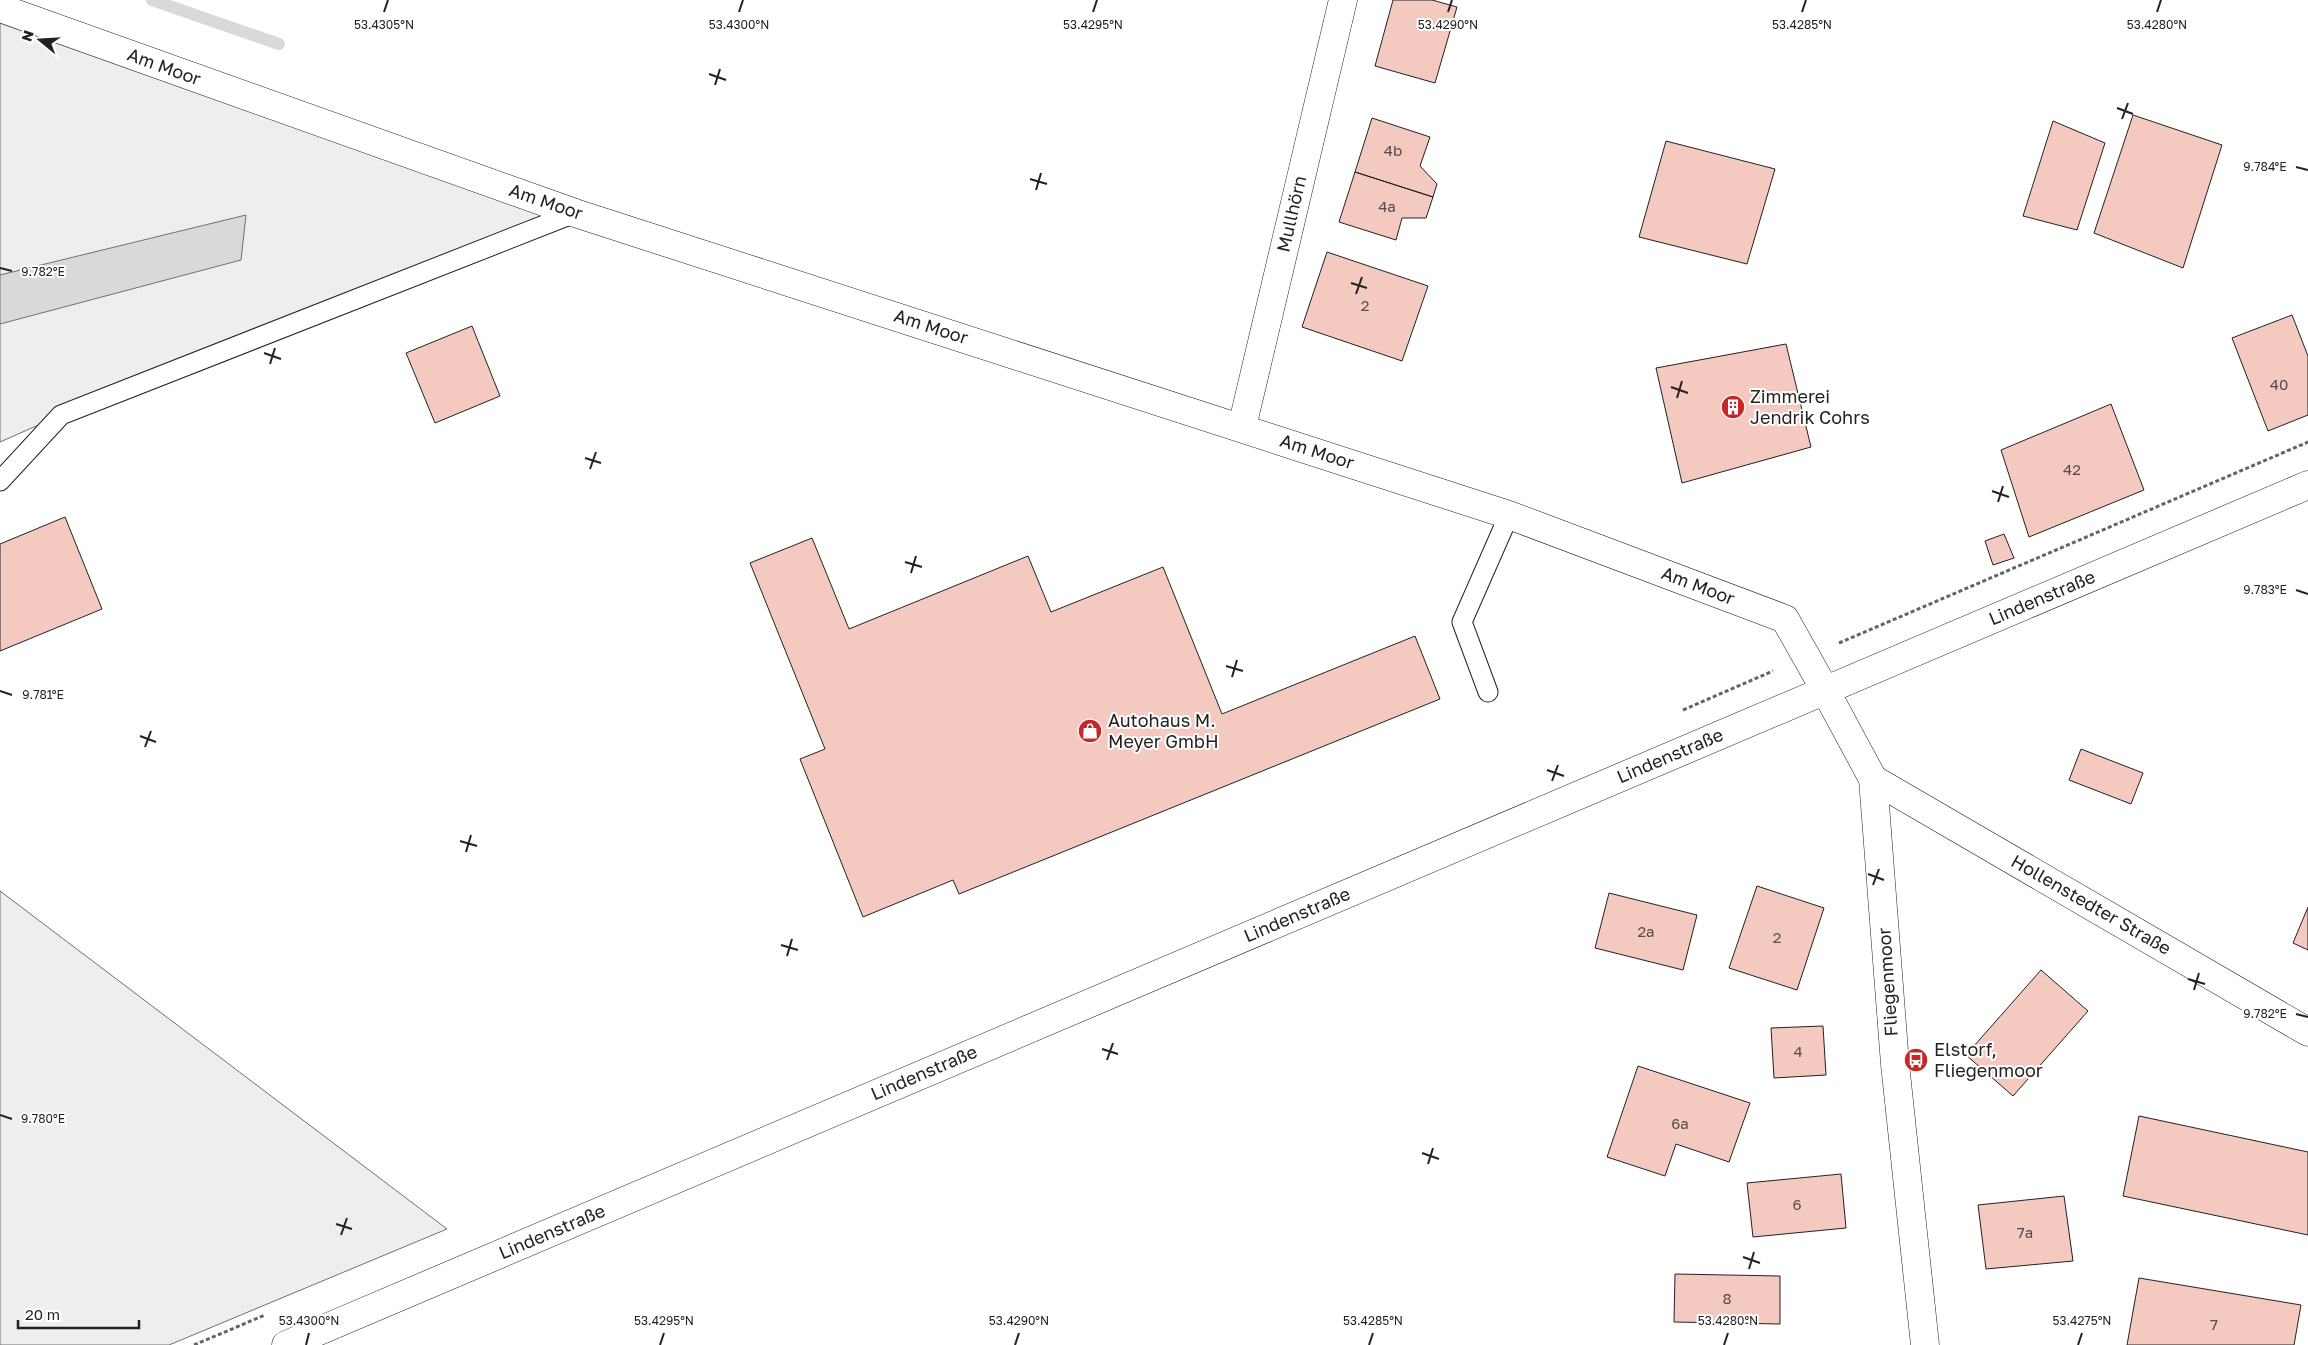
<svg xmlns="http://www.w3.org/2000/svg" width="2308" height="1345" font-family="'Golos Text',sans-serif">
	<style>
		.green { fill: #eee; stroke: #6f6f6f }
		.water { fill: #d9d9d9; stroke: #6f6f6f }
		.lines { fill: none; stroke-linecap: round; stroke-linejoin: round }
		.stream { stroke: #d9d9d9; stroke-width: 12 }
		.building { fill: #f3c9c0; stroke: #222 }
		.service-casing { stroke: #222; stroke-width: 21 }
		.minor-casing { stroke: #222; stroke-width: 29 }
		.tertiary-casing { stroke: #222; stroke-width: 29 }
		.primary-casing { stroke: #222; stroke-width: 29 }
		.path { stroke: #646464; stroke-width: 3; stroke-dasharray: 4 2.5; stroke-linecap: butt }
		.service { stroke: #fff; stroke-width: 19 }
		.minor { stroke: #fff; stroke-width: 28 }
		.tertiary { stroke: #fff; stroke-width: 28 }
		.primary { stroke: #fff; stroke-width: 28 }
		.ticks { fill: none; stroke: #222; stroke-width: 2 }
		.labels { text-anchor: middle; stroke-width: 4; stroke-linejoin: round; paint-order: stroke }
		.number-label { font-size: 15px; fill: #564c4a }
		.street-label { font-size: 18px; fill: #222; stroke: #fff }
		.poi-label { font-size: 18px; fill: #222; stroke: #fff; text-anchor: start }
		.ticks-label { font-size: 12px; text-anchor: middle; fill: #222; stroke: #fff; stroke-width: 4; stroke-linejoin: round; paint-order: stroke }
	</style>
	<rect width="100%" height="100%" fill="#fff"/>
	<path class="green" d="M0,8L575,213L61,415L0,442Z
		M0,891L447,1229L169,1345H0Z"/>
	<path class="water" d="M246,215L241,260L0,324V275Z"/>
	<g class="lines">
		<path class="stream" d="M152,0L279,44"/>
	</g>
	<path class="building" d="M1393,0H1432L1457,7L1435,83L1375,66Z
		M2133,115L2222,145L2183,268L2094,233Z
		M1372,118L1430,137L1420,166L1437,184L1433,197L1355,172Z
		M2053,121L2105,143L2077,230L2023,216Z
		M1666,141L1775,169L1747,264L1639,237Z
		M1355,172L1433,197L1426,218H1402L1396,240L1339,222Z
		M1327,252L1428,286L1402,361L1302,327Z
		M2292,315L2308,356V415L2268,431L2232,338Z
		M472,326L500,396L435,423L406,353Z
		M1786,344L1811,447L1682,483L1656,368Z
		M2111,404L2144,490L2029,537L2001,450Z
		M65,517L102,609L0,651V544Z
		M2004,534L2014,558L1993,565L1985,541Z
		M812,538L849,629L1028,556L1051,612L1163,567L1222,714L1415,636L1440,699L959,894L953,880L863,917L800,759L825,749L750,563Z
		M2081,749L2143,773L2131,804L2069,780Z
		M1757,886L1824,908L1797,990L1729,968Z
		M1609,893L1697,915L1683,970L1595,948Z
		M2308,907V950L2293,943Z
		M2041,970L2088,1011L2013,1096L1966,1055Z
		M1823,1026L1826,1075L1774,1078L1771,1028Z
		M1638,1066L1750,1103L1729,1162L1676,1144L1665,1176L1607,1157Z
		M2139,1116L2308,1152V1235L2123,1196Z
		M1841,1174L1846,1228L1753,1237L1747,1183Z
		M2064,1196L2073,1261L1986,1269L1978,1205Z
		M1675,1274L1780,1276V1324L1674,1322Z
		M2139,1278L2301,1305L2294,1345H2127Z"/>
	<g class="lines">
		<g class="service-casing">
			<path id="service" d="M0,481L61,415L575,213
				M1488,692L1462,622L1509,515"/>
		</g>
		<g class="minor-casing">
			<path id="minor" d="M0,8L575,213L1509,515L1785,619L1825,690
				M1242,427L1343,0
				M1873,779L2308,1032"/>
		</g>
		<g class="tertiary-casing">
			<path id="tertiary" d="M1825,690L1873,779L1895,1064L1925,1345"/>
		</g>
		<g class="primary-casing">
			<path id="primary" d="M286,1345L2308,485"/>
		</g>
		<path class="path" d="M1839,643L2308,442
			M1683,710L1773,671
			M194,1345L265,1315"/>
		<use href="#service" class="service"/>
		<use href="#minor" class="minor"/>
		<use href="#tertiary" class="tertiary"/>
		<use href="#primary" class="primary"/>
	</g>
	<path class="ticks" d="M384,12L388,0M739,12L743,0M1093,12L1097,0M1448,12L1452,0M1802,12L1806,0M2157,12L2161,0M709,74L726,80M715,85L720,69M2117,108L2133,114M2122,119L2128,103M2296,167L2308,170M1030,179L1047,184M1036,190L1041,173M0,268L12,271M1351,283L1367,288M1356,294L1362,277M264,353L281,359M270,364L275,348M1671,387L1688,393M1677,398L1682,381M585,458L601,463M590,469L596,452M1992,491L2009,497M1998,502L2003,486M905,562L922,567M911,573L916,556M2296,590L2308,594M1226,666L1243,671M1232,677L1237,660M0,691L12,695M140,736L156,742M145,747L151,731M1547,770L1564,776M1552,781L1558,765M460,841L477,846M466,852L471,835M1868,874L1884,880M1873,885L1879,869M781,945L798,950M787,956L792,939M2188,979L2205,984M2194,990L2199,973M2296,1014L2308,1017M1102,1049L1118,1054M1107,1060L1113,1043M0,1115L12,1119M1422,1153L1439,1159M1428,1164L1433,1148M336,1224L352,1229M341,1235L347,1218M1743,1257L1760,1263M1749,1269L1754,1252M306,1345L309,1333M660,1345L664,1333M1015,1345L1019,1333M1369,1345L1373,1333M1724,1345L1728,1333M2078,1345L2082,1333"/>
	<defs>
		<g id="building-disc" transform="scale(1.25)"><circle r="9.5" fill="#c62828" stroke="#fff"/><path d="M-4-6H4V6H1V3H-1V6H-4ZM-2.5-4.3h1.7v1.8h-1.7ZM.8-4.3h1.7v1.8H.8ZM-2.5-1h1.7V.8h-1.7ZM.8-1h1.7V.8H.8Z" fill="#fff"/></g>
		<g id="shop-disc" transform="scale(1.25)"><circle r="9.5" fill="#c62828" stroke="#fff"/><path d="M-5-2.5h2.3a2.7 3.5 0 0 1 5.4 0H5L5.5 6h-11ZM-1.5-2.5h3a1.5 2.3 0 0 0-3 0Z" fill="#fff"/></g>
		<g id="bus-disc" transform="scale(1.25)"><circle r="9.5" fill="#c62828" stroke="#fff"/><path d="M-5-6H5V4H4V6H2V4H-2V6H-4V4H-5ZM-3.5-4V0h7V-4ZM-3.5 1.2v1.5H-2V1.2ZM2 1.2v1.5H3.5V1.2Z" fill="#fff"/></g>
	</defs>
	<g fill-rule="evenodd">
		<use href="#building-disc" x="1733" y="407"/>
		<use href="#shop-disc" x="1090" y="731"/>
		<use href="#bus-disc" x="1916" y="1060"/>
	</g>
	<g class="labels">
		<g class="number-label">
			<text x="1393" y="156">4b</text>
			<text x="1387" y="212">4a</text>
			<text x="1365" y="311">2</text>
			<text x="2279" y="390">40</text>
			<text x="2072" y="475">42</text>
			<text x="1646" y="937">2a</text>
			<text x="1777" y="943">2</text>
			<text x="1798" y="1057">4</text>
			<text x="1680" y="1129">6a</text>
			<text x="1797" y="1210">6</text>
			<text x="2025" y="1238">7a</text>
			<text x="1727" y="1304">8</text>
			<text x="2214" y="1330">7</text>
		</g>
		<g class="street-label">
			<text transform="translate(164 67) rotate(20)" y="6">Am Moor</text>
			<text transform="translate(546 202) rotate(19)" y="6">Am Moor</text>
			<text transform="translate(1292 214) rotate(-77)" y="6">Mullhörn</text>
			<text transform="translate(931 327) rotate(18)" y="6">Am Moor</text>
			<text transform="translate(1317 452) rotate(18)" y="6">Am Moor</text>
			<text transform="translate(1698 586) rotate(21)" y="6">Am Moor</text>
			<text transform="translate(2042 598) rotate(-23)" y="6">Lindenstraße</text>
			<text transform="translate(1670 756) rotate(-23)" y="6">Lindenstraße</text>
			<text transform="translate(2091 905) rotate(30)" y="6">Hollenstedter Straße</text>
			<text transform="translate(1297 915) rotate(-23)" y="6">Lindenstraße</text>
			<text transform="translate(1888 982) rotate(-94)" y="6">Fliegenmoor</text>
			<text transform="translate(924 1073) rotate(-23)" y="6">Lindenstraße</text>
			<text transform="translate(552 1232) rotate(-23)" y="6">Lindenstraße</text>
		</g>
		<g class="poi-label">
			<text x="1750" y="403">Zimmerei<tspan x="1750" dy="21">Jendrik Cohrs</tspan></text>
			<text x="1108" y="727">Autohaus M.<tspan x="1108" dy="21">Meyer GmbH</tspan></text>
			<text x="1934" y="1056">Elstorf,<tspan x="1934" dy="21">Fliegenmoor</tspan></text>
		</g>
	</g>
	<g class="ticks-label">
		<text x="384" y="29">53.4305°N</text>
		<text x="739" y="29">53.4300°N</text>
		<text x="1093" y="29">53.4295°N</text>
		<text x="1448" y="29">53.4290°N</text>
		<text x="1802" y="29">53.4285°N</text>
		<text x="2157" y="29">53.4280°N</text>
		<text x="2265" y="171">9.784°E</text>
		<text x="43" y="276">9.782°E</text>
		<text x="2265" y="594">9.783°E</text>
		<text x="43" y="699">9.781°E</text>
		<text x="2265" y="1018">9.782°E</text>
		<text x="43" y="1123">9.780°E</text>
		<text x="309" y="1325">53.4300°N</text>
		<text x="664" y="1325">53.4295°N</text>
		<text x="1019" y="1325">53.4290°N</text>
		<text x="1373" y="1325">53.4285°N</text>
		<text x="1728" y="1325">53.4280°N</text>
		<text x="2082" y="1325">53.4275°N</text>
	</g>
	<g transform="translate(40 40) rotate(288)" stroke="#ffffff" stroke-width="4" paint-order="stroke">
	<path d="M0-4L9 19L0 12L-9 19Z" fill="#222222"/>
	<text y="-8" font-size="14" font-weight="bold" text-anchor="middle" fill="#222222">N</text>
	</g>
	<path d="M18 1320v8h121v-8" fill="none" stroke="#222222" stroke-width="2.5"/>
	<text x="25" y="1320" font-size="15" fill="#222222" stroke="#ffffff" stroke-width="4" paint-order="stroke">20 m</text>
</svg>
